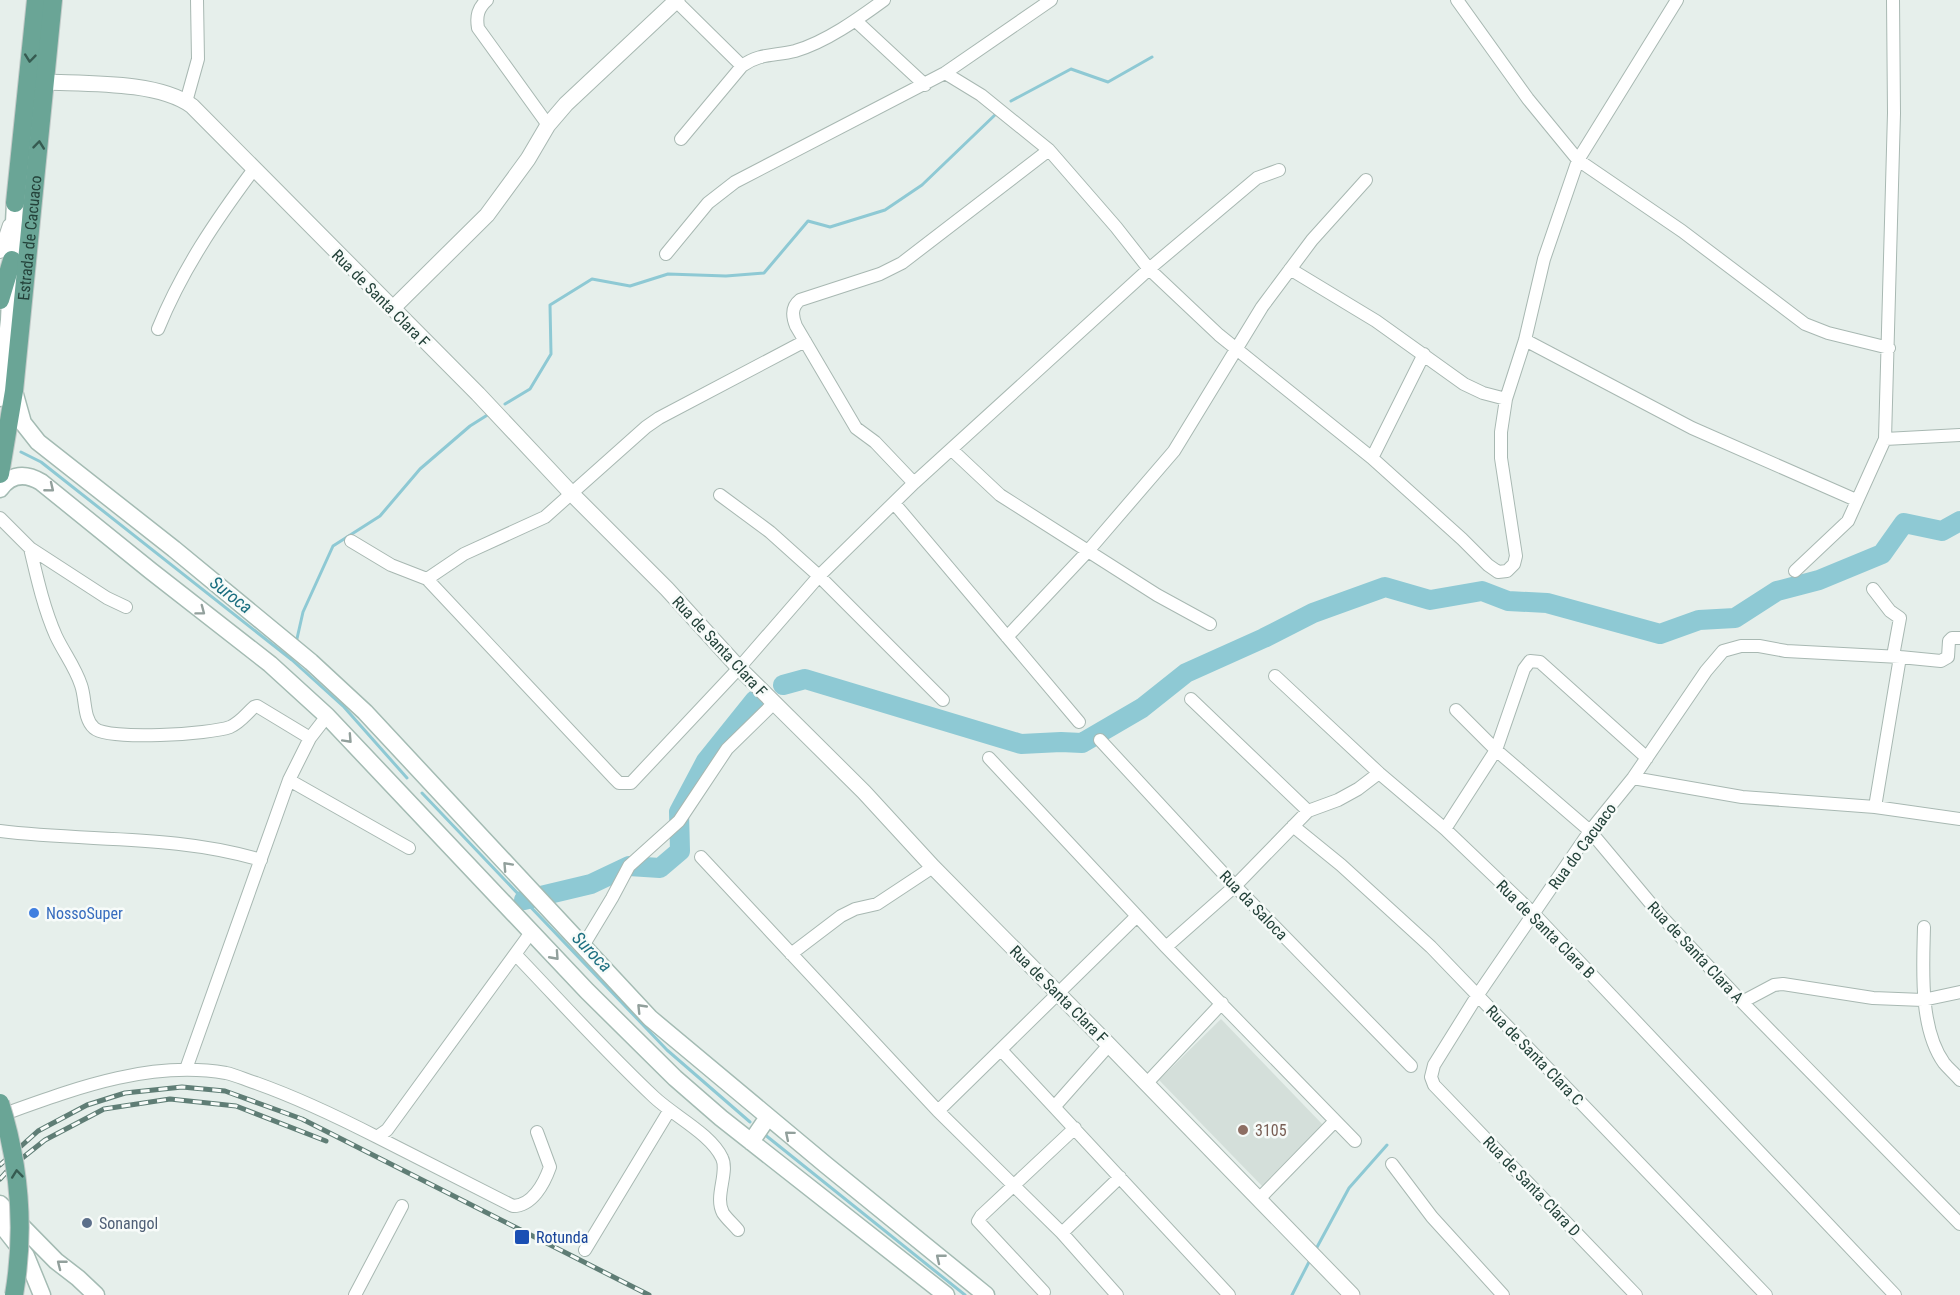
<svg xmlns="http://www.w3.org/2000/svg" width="1960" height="1295" font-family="'Roboto Condensed',sans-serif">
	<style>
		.built { fill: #d4dfda }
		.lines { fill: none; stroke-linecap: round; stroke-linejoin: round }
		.stream { stroke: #8ec9d4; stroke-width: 3 }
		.river { stroke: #8ec9d4; stroke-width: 20 }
		.minor-casing { stroke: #a8b8b2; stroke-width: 14 }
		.tertiary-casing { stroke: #a8b8b2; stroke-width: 17 }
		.secondary-casing { stroke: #a4bbb3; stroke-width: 19 }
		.primary-casing { stroke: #c2cac8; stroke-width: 20 }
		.minor { stroke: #fff; stroke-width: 12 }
		.tertiary { stroke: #fff; stroke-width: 15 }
		.secondary { stroke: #fff; stroke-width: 16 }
		.primary { stroke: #6aa596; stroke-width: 18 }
		.rail-casing { stroke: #5f7d75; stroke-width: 5 }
		.rail { stroke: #f7fbf9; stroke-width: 3; stroke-dasharray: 9; stroke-linecap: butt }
		.primary-bridge-casing { stroke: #c2cac8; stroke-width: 20; stroke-linecap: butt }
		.primary-bridge { stroke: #6aa596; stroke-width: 18 }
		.oneway { stroke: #365b51 }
		.oneway2 { stroke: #92a09c }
		.shop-dot { fill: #3f7fe0; stroke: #f7fbf9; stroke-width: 2 }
		.education-dot { fill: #8d6e63; stroke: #f7fbf9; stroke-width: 2 }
		.service-dot { fill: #5c6f8a; stroke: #f7fbf9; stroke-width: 2 }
		.transit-dot { fill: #1a4fb4; stroke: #f7fbf9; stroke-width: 2 }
		.labels { text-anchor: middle; stroke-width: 5; stroke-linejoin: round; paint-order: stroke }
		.street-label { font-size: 16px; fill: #24423a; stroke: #f7fbf9 }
		.shop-label { font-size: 16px; fill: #366cbe; stroke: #f7fbf9; text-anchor: start }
		.education-label { font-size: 16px; fill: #785e54; stroke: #f7fbf9; text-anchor: start }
		.service-label { font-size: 16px; fill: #4e5e75; stroke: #f7fbf9; text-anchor: start }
		.transit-label { font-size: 16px; fill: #164399; stroke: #f7fbf9; text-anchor: start }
		.water-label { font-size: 18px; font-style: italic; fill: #1c6f80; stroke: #f7fbf9 }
	</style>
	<rect width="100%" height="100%" fill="#e6efeb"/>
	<path class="built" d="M1221,1019L1325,1127L1263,1187L1159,1080Z"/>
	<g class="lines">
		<path class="stream" d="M1011,101L1071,69L1108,82L1152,57
			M505,404L530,389L551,354L550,305L592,279L630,286L668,274L726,276L764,273L808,221L830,227L885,210L922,185L997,113
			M21,452L41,462L292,660L344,707L407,778
			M296,643L303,612L333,546L380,516L420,469L470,426L489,414
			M422,793L667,1050L750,1122
			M764,1134L965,1295
			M1316,1249L1349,1188L1387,1145
			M1292,1295L1310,1260"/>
		<path class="river" d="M783,685L805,679L1021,744L1061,742L1082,743L1142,708L1186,673L1264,638L1313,613L1385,587L1430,600L1482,591L1508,601L1547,603L1660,634L1699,620L1735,618L1777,591L1819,580L1882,554L1904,523L1942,531L1960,521
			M524,900L591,884L629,866L660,868L680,851L679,812L706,761L755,700"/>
		<g class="minor-casing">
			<path id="minor" d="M487,0C478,8 476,16 478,28L548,125
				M1457,0L1528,99L1578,160L1682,231L1805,324L1828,333L1889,348
				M676,1L742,66C759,53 776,56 795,51C826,42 858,19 884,0
				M856,21L925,85
				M945,73L981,95L1049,150L1116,227L1149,269L1219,335L1372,458L1462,539L1488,565L1498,572L1507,571L1514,564L1516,556L1501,458V432L1506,399L1525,340L1544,259L1578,160L1677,0
				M186,102L198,59L197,0
				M681,139L742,66
				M0,252L9,225
				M666,254L708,203L735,182L945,73L1051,0
				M1290,269L1376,321L1464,384L1483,393L1506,399
				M158,329C182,270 216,220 254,169
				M1525,340L1692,428L1856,500
				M1885,439L1960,435
				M952,450L1000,495L1157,595L1210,624
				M1372,458L1424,354
				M914,483L875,442L856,428L796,326C792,316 791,307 800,300L880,274L902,263L1049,150
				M720,495L770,532L819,576L943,700
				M894,503L1079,722
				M0,518L30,548L107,598L126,607
				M351,541L391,565L427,579L613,777L619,783H631L739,668L819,576L914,483L1149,269L1257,178L1279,170
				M30,548C37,578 44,609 56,636C64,653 75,667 81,685C86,699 83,718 94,728C108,741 211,734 230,727C241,722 246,714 254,707L257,706L310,738
				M1795,571L1848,521L1885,439L1894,113L1893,0
				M427,579L464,554L545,517L646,427L659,418L805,341
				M1873,589L1890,611L1900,618L1893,656
				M1007,637L1088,551L1174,451L1262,307L1312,240L1366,180
				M1275,676L1379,773L1445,829L1534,914L1895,1295
				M1191,699L1308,811
				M1456,710L1496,750L1590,831L1662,917L1742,1002L1960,1224
				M1100,740L1235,886L1411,1066
				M989,758L1166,947L1355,1141
				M1633,778L1742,797L1875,807L1960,819
				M289,780L409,848
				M1875,807L1900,657
				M1293,826L1341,865L1431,947L1766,1295
				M1445,829L1496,750L1524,669L1530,661L1540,662L1647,758
				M0,831C88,842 174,834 261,860
				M701,857L938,1111L1062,1233L1117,1295
				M1924,927C1923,968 1919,1028 1944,1063C1949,1069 1955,1074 1960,1080
				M583,946L612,898L629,866L679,821L727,749L774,703
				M1166,947L1235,886L1308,811L1338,800L1358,789L1379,773
				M791,954L841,916L855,909L877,904L933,867
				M516,955C562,1003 606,1052 654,1097C674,1116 711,1134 722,1158C729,1172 714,1197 723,1213C727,1219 733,1224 738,1230
				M1742,1002L1774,985L1783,984L1873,998L1923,1000L1960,992
				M1002,1051L1229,1295
				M186,1069L289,780L310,738L327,716
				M1146,1084L1222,1003
				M1055,1106L1109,1045
				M938,1111L1137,916
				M4,1114C74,1089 149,1060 226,1073C236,1075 246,1080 256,1083C298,1098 338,1117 377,1137L387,1130L532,931
				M377,1137L513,1206C532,1206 544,1184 550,1167L537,1132
				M1392,1164L1432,1217L1503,1295
				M1259,1199L1335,1121
				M1062,1233L1120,1177
				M585,1250L669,1111
				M1044,1292L978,1221L981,1216L1075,1128
				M355,1295L402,1206
				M1636,1295L1434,1085L1431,1077L1434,1065L1477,996L1590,831L1633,778L1706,671L1723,651L1741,646H1759L1786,651L1900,657L1941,661L1948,657L1949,641L1952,638H1960"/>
		</g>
		<g class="tertiary-casing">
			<path id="tertiary" d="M45,82C86,84 158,81 192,106L478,394L572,494L667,589L739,668L864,792L933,867L1109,1045L1352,1295
				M392,309L487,215L528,159L548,125L566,104L677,0"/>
		</g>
		<g class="secondary-casing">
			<path id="secondary" d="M14,391L23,423L38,442L174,549L311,662L365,712L650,1018L826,1165L986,1295
				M0,398L9,320L15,203
				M0,489C11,473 26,473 41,482L151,571L270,664L327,716L587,991L675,1078L721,1118L946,1295
				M751,1142L768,1117
				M0,1204L56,1261L78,1278L96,1295
				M0,1223L26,1256L42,1295"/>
		</g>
		<g class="primary-casing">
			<g id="primary">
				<path d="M15,203L36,0"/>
				<path d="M0,300L12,260"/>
				<path id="s1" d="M0,474L14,391L53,0"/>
			</g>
		</g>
		<use href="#minor" class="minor"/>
		<use href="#tertiary" class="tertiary"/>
		<use href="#secondary" class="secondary"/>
		<use href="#primary" class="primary"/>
		<g class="rail-casing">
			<path id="rail" d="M0,1165L38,1131L87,1105L125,1093L182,1087L225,1091L302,1119L649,1295
				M0,1179L11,1167L45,1140L104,1109L170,1099L236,1106L326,1141"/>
		</g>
		<use href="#rail" class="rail"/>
		<g class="primary-bridge-casing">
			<path id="primary-bridge" d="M0,1103C20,1166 25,1230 14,1295"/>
		</g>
		<use href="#primary-bridge" class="primary-bridge"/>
	</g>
	<defs><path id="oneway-chevron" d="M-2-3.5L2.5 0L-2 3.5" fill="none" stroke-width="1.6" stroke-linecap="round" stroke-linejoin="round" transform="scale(1.5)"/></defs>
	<g class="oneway">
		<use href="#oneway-chevron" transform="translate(30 58) rotate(96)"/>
		<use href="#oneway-chevron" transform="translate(39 145) rotate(-84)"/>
		<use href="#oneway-chevron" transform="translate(17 1174) rotate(-96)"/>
	</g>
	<g class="oneway2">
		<use href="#oneway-chevron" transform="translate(50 488) rotate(39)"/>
		<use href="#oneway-chevron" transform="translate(201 611) rotate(37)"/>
		<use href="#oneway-chevron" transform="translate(348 739) rotate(47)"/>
		<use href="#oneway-chevron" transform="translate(507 866) rotate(-133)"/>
		<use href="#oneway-chevron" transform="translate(555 956) rotate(48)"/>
		<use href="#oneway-chevron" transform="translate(641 1008) rotate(-134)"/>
		<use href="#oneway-chevron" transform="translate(789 1135) rotate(-140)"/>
		<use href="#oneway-chevron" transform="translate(940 1258) rotate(-141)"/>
		<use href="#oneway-chevron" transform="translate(61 1264) rotate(-142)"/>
	</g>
	<circle class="shop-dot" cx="34" cy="913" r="6"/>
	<circle class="education-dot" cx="1243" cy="1130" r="6"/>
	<circle class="service-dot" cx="87" cy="1223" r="6"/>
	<rect class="transit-dot" x="514" y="1229" width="16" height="16" rx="3"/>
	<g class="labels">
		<g class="street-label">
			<text dy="6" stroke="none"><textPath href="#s1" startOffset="238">Estrada de Cacuaco</textPath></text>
			<text transform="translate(381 298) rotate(45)" y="6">Rua de Santa Clara F</text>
			<text transform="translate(720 646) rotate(47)" y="6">Rua de Santa Clara F</text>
			<text transform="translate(1582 846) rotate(-54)" y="6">Rua do Cacuaco</text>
			<text transform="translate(1254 905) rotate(46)" y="6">Rua da Saloca</text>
			<text transform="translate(1546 929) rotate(45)" y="6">Rua de Santa Clara B</text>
			<text transform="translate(1696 952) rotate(47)" y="6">Rua de Santa Clara A</text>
			<text transform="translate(1059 994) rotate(45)" y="6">Rua de Santa Clara F</text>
			<text transform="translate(1535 1055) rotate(46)" y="6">Rua de Santa Clara C</text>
			<text transform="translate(1532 1186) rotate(46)" y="6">Rua de Santa Clara D</text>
		</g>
		<g class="shop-label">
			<text x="46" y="919">NossoSuper</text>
		</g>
		<g class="education-label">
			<text x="1255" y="1136">3105</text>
		</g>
		<g class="service-label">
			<text x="99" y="1229">Sonangol</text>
		</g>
		<g class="transit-label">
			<text x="536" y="1243">Rotunda</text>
		</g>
		<g class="water-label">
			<text transform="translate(231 595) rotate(38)" y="6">Suroca</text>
			<text transform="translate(592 952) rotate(46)" y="6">Suroca</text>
		</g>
	</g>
</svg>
